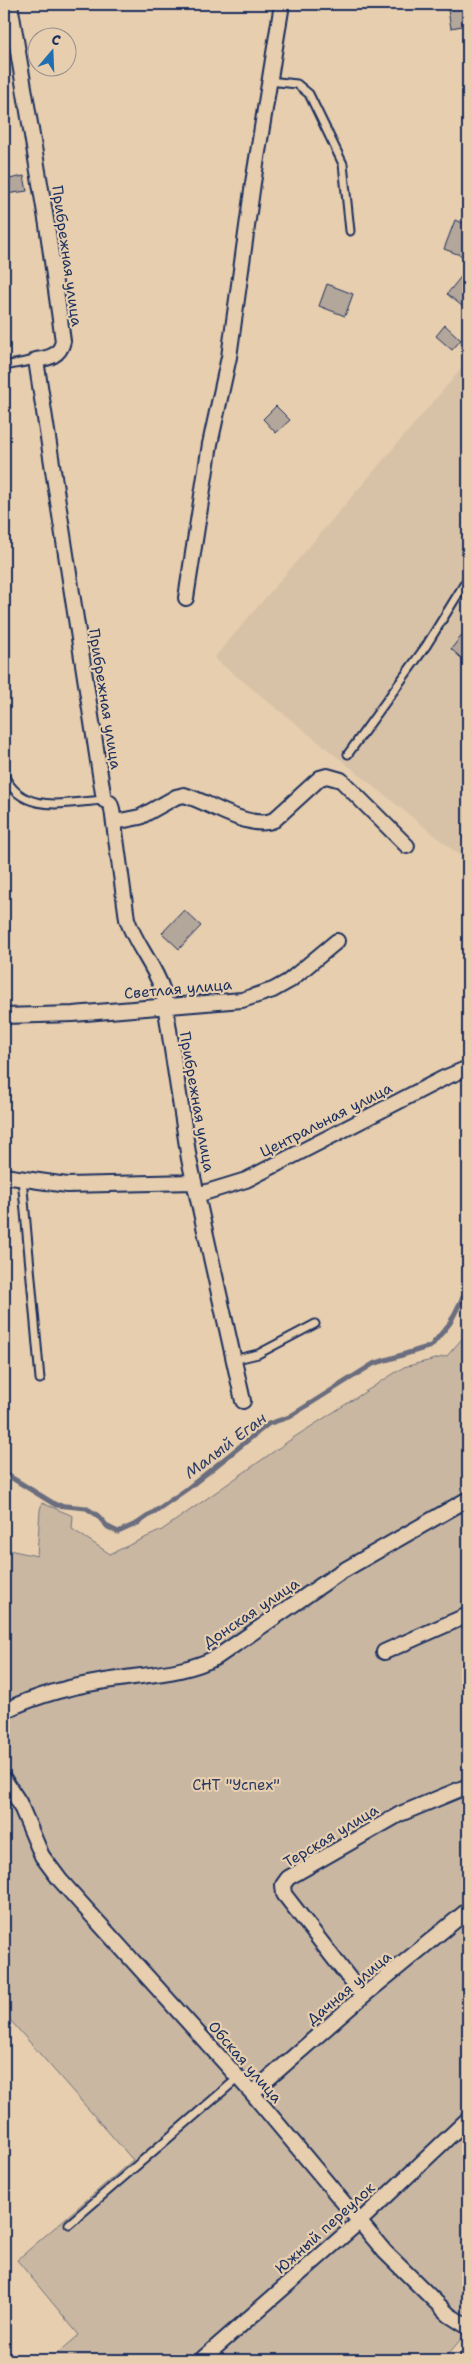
<svg xmlns="http://www.w3.org/2000/svg" width="472" height="2364" font-family="'Shantell Sans',sans-serif">
	<style>
		.built { fill: #d7c2a8 }
		.green { fill: #c9b7a2; stroke: #727380 }
		.lines { fill: none; stroke-linecap: round; stroke-linejoin: round }
		.stream { stroke: #6b6d7e; stroke-width: 5 }
		.building { fill: #b3a69a; stroke: #1b2f5e }
		.service-casing { stroke: #1b2f5e; stroke-width: 11 }
		.minor-casing { stroke: #1b2f5e; stroke-width: 18 }
		.service { stroke: #e6ceae; stroke-width: 7 }
		.minor { stroke: #e6ceae; stroke-width: 14 }
		.labels { text-anchor: middle; stroke-width: 4.5; stroke-linejoin: round; paint-order: stroke }
		.street-label { font-size: 15px; fill: #1b2f5e; stroke: #e6ceae }
		.park-label { font-size: 15px; fill: #2c3d65; stroke: #e6ceae }
		.water-label { font-size: 16px; font-style: italic; fill: #2f3f66; stroke: #e6ceae }
	</style>
	<rect width="100%" height="100%" fill="#e6ceae"/>
	<filter id="ink" filterUnits="userSpaceOnUse"><feTurbulence type="fractalNoise" baseFrequency=".02" numOctaves="2"/><feDisplacementMap in="SourceGraphic" scale="10" xChannelSelector="R" yChannelSelector="G"/><feConvolveMatrix kernelMatrix="1 2 1 2 8 2 1 2 1" color-interpolation-filters="sRGB"/></filter>
	<g filter="url(#ink)">
		<path class="built" d="M468,361V862L214,658Z"/>
		<path class="green" d="M468,1332V2331L443,2360H50L79,2335L17,2260L133,2160L4,2013V1549L37,1556L40,1510L42,1503L73,1516L72,1529L110,1554L162,1530L293,1438L404,1367L447,1356Z"/>
		<g class="lines">
			<path class="stream" d="M4,1473L56,1505L86,1508L97,1515L108,1527L118,1532L138,1523L187,1489L268,1424L289,1417L373,1364L431,1346L450,1323L468,1287"/>
		</g>
		<path class="building" d="M447,4H468V25L451,28Z
			M24,176L27,191L6,194L4,180Z
			M455,220L468,225V258L444,249Z
			M468,268V298L462,306L447,294Z
			M327,284L353,294L345,316L319,306Z
			M445,325L461,340L452,350L436,336Z
			M276,406L290,420L276,433L263,419Z
			M468,628V664L451,649Z
			M184,910L201,926L179,949L162,933Z"/>
		<g class="lines">
			<g class="service-casing">
				<path id="service" d="M269,81L297,84L309,94L343,164L350,231
					M4,366L36,360
					M348,754L426,646L468,578
					M4,775C23,816 67,802 104,800
					M22,1178L40,1379
					M233,1360L258,1354L315,1324
					M69,2224L238,2078"/>
			</g>
			<g class="minor-casing">
				<path id="minor" d="M10,4L47,225L63,341C60,356 49,358 36,360L104,800L110,803L112,809L127,919C136,946 154,964 163,991L189,1159L243,1401
					M186,598L210,444L229,357L253,183L282,4
					M115,822L140,817L176,797L184,795C210,802 249,831 274,820L320,778L327,776L341,780L407,846
					M4,1016L73,1014L242,1000L273,990L289,981L337,941
					M4,1176L67,1185L194,1182
					M197,1195L246,1180L444,1078L468,1068
					M384,1652L468,1615
					M4,1711C39,1694 80,1684 119,1679C153,1674 186,1673 217,1657L339,1573L468,1499
					M4,1779L19,1802L42,1856L60,1880L252,2093L385,2252L449,2315L468,2327
					M363,1996L284,1894L283,1885L288,1878L400,1814L468,1786
					M252,2093L363,1996L468,1910
					M201,2360L359,2222L468,2119
					M467,2360L468,2358"/>
			</g>
			<use href="#service" class="service"/>
			<use href="#minor" class="minor"/>
		</g>
	</g>
	<g class="labels">
		<g class="street-label">
			<text transform="translate(67 256) rotate(82)" y="5">Прибрежная улица</text>
			<text transform="translate(105 699) rotate(81)" y="5">Прибрежная улица</text>
			<text transform="translate(178 989) rotate(-5)" y="5">Светлая улица</text>
			<text transform="translate(197 1102) rotate(80)" y="5">Прибрежная улица</text>
			<text transform="translate(326 1120) rotate(-27)" y="5">Центральная улица</text>
			<text transform="translate(251 1613) rotate(-34)" y="5">Донская улица</text>
			<text transform="translate(331 1836) rotate(-31)" y="5">Терская улица</text>
			<text transform="translate(349 1988) rotate(-40)" y="5">Дачная улица</text>
			<text transform="translate(245 2062) rotate(49)" y="5">Обская улица</text>
			<text transform="translate(325 2228) rotate(-42)" y="5">Южный переулок</text>
		</g>
		<g class="park-label">
			<text x="236" y="1790">СНТ "Успех"</text>
		</g>
		<g class="water-label">
			<text transform="translate(225 1445) rotate(-37)" y="6">Малый Еган</text>
		</g>
	</g>
	<rect width="472" height="2364" fill="none" stroke="#e6ceae" stroke-width="20"/>
	<rect x="10" y="10" width="452" height="2344" fill="none" stroke="#1b2f5e" stroke-width="2" filter="url(#ink)"/>
	<g transform="translate(52 52) rotate(19)"><circle r="24" fill="#e6ceae" stroke="#958e8e"/>
	<path d="M0-4L9 19L0 12L-9 19Z" fill="#1f6fb2"/>
	<text y="-8" font-size="14" font-weight="bold" text-anchor="middle" fill="#1b2f5e">С</text>
	</g>
</svg>
